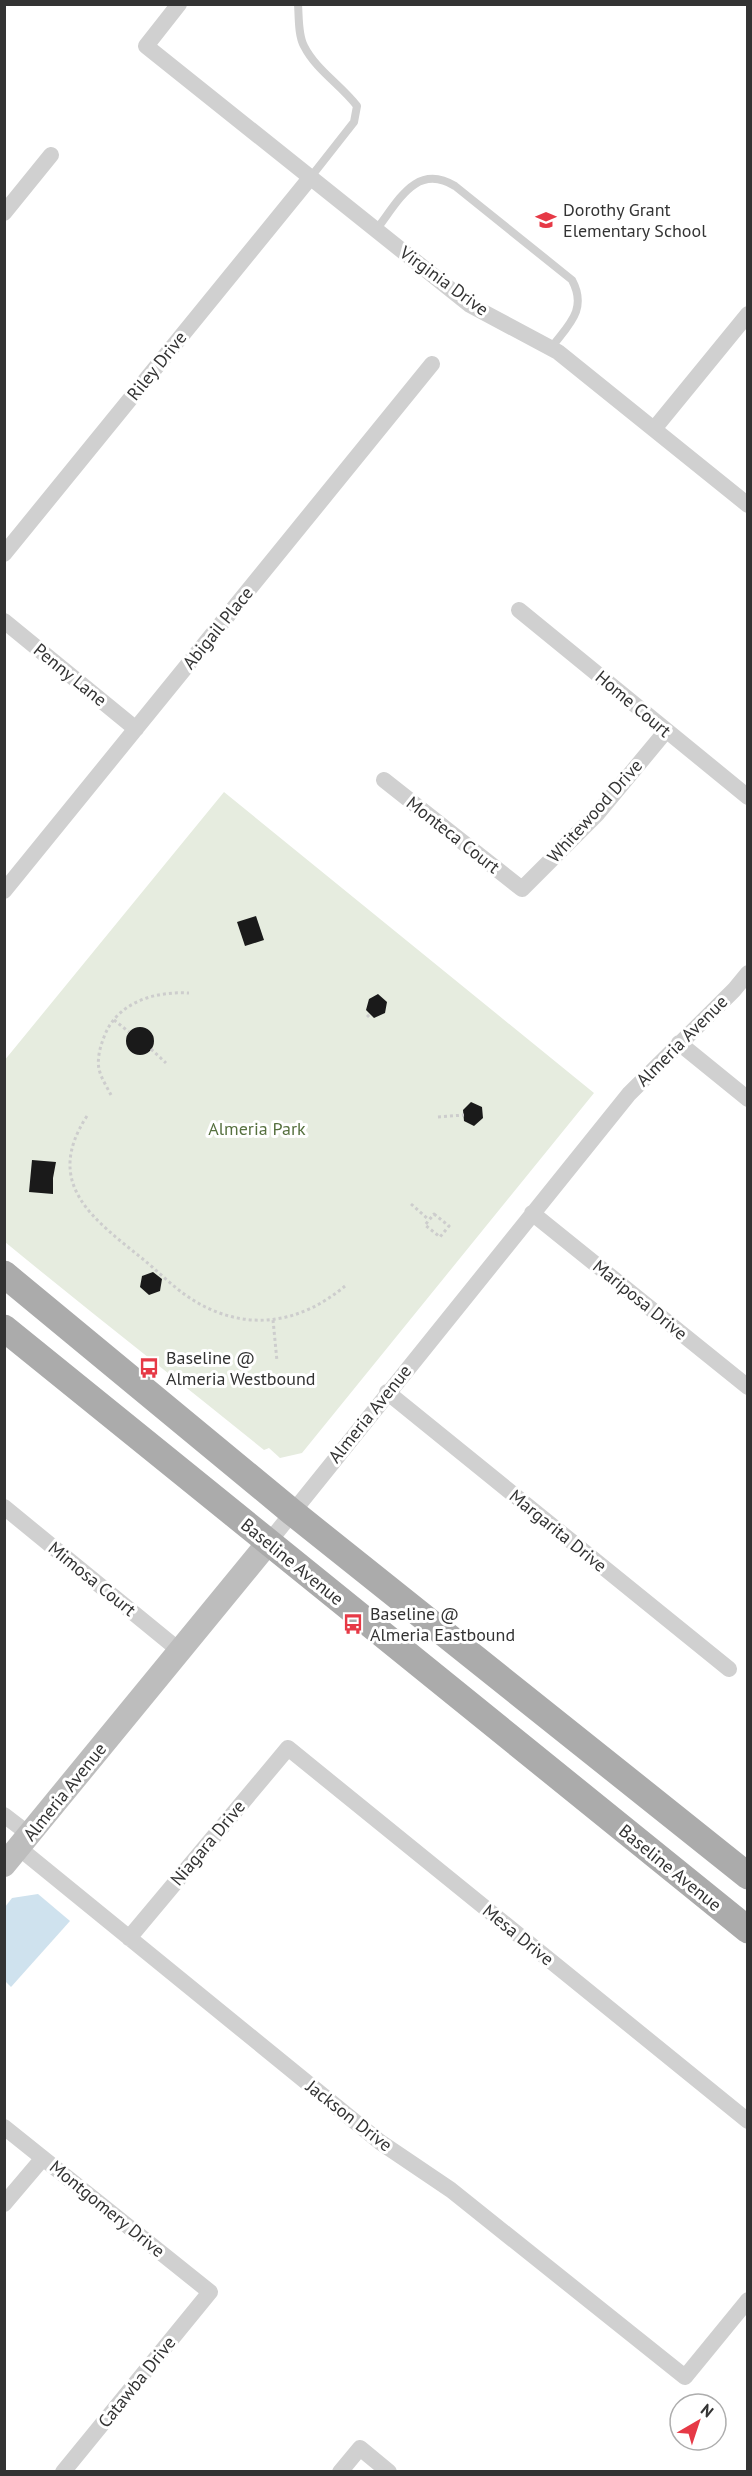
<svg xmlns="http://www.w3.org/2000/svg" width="752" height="2476" font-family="'PT Sans',sans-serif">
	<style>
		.green { fill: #e6ecdf }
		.water { fill: #cfe2ee }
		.building { fill: #1a1a1a }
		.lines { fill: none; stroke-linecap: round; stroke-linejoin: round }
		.path { stroke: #cdcdcd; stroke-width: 3; stroke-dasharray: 3 3; stroke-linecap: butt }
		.lane { stroke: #d0d0d0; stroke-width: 8 }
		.street { stroke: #d0d0d0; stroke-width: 16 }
		.secondary { stroke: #bdbdbd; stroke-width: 24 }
		.primary { stroke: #ababab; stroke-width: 27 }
		.labels { text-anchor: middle; stroke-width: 6; stroke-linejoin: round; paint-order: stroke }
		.poi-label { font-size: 18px; fill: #333; stroke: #fff; text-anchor: start }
		.street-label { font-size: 18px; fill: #333; stroke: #fff }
		.park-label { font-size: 18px; fill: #56703f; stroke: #fff }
	</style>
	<rect width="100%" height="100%" fill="#fff"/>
	<path class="green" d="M224,792L594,1093L302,1453L280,1458L269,1448L264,1450C178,1380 90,1312 5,1242L4,1061Z"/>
	<path class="water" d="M38,1894L70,1921L11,1987L5,1981V1907L12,1898Z"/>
	<path class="building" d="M256,916L264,940L245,946L237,922Z
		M378,994L387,1002L385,1013L374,1018L366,1010L369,999Z
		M126 1041a14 14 0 1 1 28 0a14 14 0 1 1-28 0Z
		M471,1102L482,1107L483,1118L474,1126L464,1121L463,1110Z
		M32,1160L56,1162L53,1178V1194L29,1192Z
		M153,1272L162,1279L160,1291L149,1295L140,1287L142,1276Z"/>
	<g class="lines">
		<path class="path" d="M367,1017L370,1014
			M114,1020L129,1032
			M151,1049L166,1063
			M111,1095C107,1087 101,1078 99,1069C97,1059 100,1047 104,1037C117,1002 155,991 189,993
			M87,1116C42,1185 95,1220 144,1260C161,1274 178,1292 198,1303C249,1332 301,1323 345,1286
			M438,1117L464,1115
			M411,1204L429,1220
			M434,1214L449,1226L440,1237L425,1225Z
			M273,1320L277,1361"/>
		<path class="lane" d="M298,4C299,17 298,35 304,46C316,70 341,85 357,106L354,122L310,178
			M376,230C398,202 416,162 455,186L572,280C588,310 568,325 551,348"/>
		<path class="street" d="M179,4L146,46L470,305L558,352L748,505
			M4,213L51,155
			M654,429L748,314
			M4,554L310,178
			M519,610L748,797
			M4,621L136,729
			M384,780L522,889L598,813L666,731
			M4,891L432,364
			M679,1043L748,1099
			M532,1213L748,1387
			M387,1392L729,1669
			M4,1507L180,1651
			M268,1543L629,1094L734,990L748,973
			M4,1815L30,1835
			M19,1848L380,2142L451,2190L685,2377L748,2300
			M129,1938L288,1748L748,2121
			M4,2127L210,2292L63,2472
			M4,2204L43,2158
			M340,2472L360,2448L389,2472"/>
		<path class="secondary" d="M4,1865L268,1543"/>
		<path class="primary" d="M4,1274L292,1512L748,1876
			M4,1328L748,1930"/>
	</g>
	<defs>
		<g id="school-bare" transform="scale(1.62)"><path d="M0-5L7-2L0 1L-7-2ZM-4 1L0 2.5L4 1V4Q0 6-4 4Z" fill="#e63946" stroke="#fff" stroke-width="2.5" paint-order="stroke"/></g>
		<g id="bus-bare" transform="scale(1.62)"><path d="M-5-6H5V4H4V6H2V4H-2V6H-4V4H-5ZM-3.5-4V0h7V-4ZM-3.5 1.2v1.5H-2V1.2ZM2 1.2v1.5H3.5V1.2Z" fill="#e63946" stroke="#fff" stroke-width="2.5" paint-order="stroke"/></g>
	</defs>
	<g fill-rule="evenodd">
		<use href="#school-bare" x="546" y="220"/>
		<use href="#bus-bare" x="149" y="1368"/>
		<use href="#bus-bare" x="353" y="1624"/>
	</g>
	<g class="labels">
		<g class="poi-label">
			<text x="563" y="216">Dorothy Grant<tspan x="563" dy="21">Elementary School</tspan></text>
			<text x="166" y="1364">Baseline @<tspan x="166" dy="21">Almeria Westbound</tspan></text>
			<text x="370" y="1620">Baseline @<tspan x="370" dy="21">Almeria Eastbound</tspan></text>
		</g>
		<g class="street-label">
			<text transform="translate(444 281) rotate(36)" y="6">Virginia Drive</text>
			<text transform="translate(157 366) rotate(-51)" y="6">Riley Drive</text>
			<text transform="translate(218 628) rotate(-51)" y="6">Abigail Place</text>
			<text transform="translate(70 675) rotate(39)" y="6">Penny Lane</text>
			<text transform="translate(633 704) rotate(40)" y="6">Home Court</text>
			<text transform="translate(595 811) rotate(-48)" y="6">Whitewood Drive</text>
			<text transform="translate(453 835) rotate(38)" y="6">Monteca Court</text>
			<text transform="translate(682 1041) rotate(-45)" y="6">Almeria Avenue</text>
			<text transform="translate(640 1300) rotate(39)" y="6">Mariposa Drive</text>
			<text transform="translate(370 1414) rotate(-51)" y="6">Almeria Avenue</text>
			<text transform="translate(558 1531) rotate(39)" y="6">Margarita Drive</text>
			<text transform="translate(292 1562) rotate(39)" y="6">Baseline Avenue</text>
			<text transform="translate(92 1579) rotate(39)" y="6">Mimosa Court</text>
			<text transform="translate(65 1792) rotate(-51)" y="6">Almeria Avenue</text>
			<text transform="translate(208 1843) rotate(-50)" y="6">Niagara Drive</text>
			<text transform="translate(670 1868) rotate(39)" y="6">Baseline Avenue</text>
			<text transform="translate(518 1935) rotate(39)" y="6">Mesa Drive</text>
			<text transform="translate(349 2116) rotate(38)" y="6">Jackson Drive</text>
			<text transform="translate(107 2209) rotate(39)" y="6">Montgomery Drive</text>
			<text transform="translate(137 2382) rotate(-51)" y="6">Catawba Drive</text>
		</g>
		<g class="park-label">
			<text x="257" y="1135">Almeria Park</text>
		</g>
	</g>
	<rect width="752" height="2476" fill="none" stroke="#333333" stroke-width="12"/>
	<g transform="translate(698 2422) rotate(39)"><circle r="28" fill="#ffffff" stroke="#adadad" stroke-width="1.5"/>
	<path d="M0-4.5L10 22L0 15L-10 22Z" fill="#e63946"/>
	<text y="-9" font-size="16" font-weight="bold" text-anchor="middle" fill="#333333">N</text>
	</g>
</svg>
